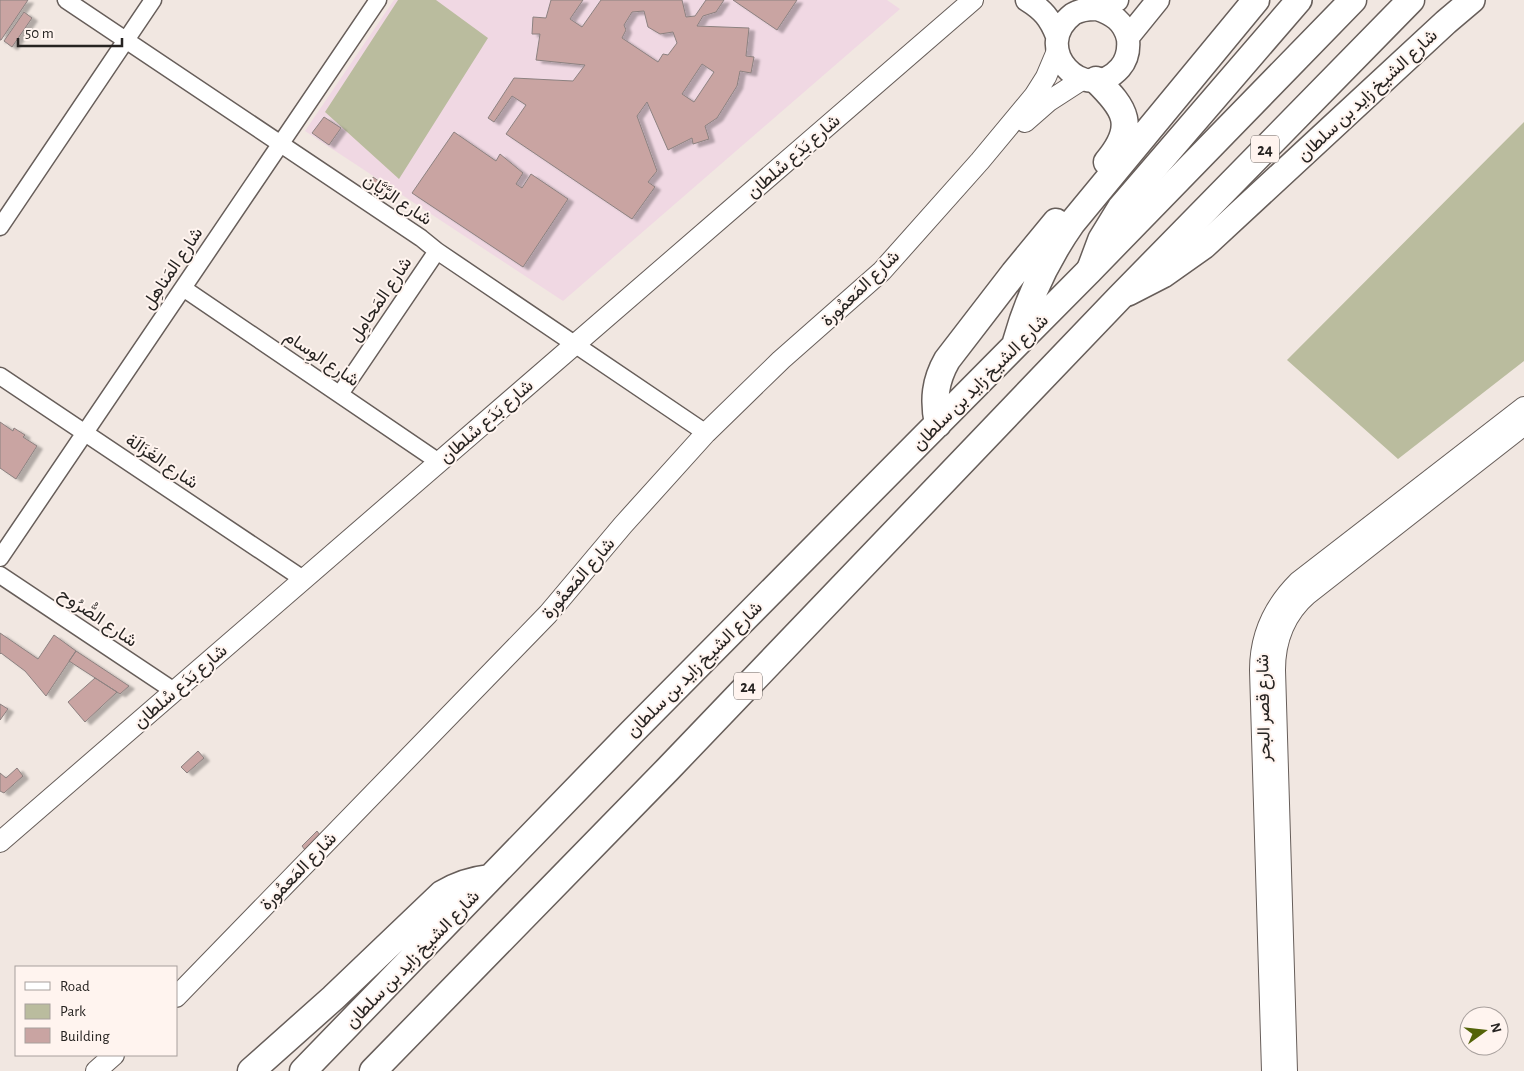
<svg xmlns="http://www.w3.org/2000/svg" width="1524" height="1071" font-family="'Alegreya Sans',Vazirmatn,sans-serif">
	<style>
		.education { fill: #f0d8e3 }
		.green { fill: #babc9e }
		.building { fill: #c9a4a2; stroke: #8c8180; fill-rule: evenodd; filter: url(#shadow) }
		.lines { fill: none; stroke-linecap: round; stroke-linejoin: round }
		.minor-casing { stroke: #675e5a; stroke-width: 19 }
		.tertiary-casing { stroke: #675e5a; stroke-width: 22 }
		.secondary-casing { stroke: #675e5a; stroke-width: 25 }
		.primary-casing { stroke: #675e5a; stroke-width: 28 }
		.trunk-casing { stroke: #675e5a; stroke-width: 29 }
		.minor { stroke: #fff; stroke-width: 16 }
		.tertiary { stroke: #fff; stroke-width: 20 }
		.secondary { stroke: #fff; stroke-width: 22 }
		.primary { stroke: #fff; stroke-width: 25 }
		.trunk { stroke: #fff; stroke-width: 26 }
		.labels { text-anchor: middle; stroke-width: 4; stroke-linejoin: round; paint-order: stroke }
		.shield { fill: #fff4ef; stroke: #67625f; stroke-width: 1 }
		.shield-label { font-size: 16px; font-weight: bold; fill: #262321 }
		.street-label { font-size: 18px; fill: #262321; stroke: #fff4ef }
	</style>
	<defs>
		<filter id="shadow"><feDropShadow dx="5.5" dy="3" stdDeviation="1" flood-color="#0004"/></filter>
	</defs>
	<rect width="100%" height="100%" fill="#f1e7e1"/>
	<path class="education" d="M394,0H887L900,9L563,301L305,131Z"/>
	<path class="green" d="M398,0H436L488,38L399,179L325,112Z
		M1524,122V361L1398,459L1287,360Z"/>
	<path class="building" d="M0,0H28L1,40H0Z
		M551,0H583L570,19L582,27L601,0H682L686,17L695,16L706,0H724L716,12L703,16L697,26L749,28L746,56L754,57L751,73L740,71L737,86L717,118L705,126L709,139L693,144L692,138L668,150L647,102L637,116L657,171L648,182L655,187L632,219L506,134L526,105L512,96L494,122L488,118L514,78L573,81L585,65L536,60L540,34H532L533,17L546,18ZM644,11L648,27L660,34L673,32L677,43L668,55L663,54L658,62L622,38L626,30L624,25L632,12ZM702,64L714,72L694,102L682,94Z
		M733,0H797L777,30Z
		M24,12L32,18L12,47L4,41Z
		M324,117L341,128L329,145L312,133Z
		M454,132L496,161L500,154L523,173L516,184L522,188L531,174L568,199L523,267L412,193Z
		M373,177L390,189L385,195L369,184Z
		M0,422L13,431L14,428L25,435L23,437L37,446L16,479L0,468Z
		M0,633L38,659L54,635L76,651L46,696L25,671L1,653L0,654Z
		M76,651L129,686L120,694L69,661Z
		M95,678L117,692L85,722L68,702Z
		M0,704L8,709L0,720Z
		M198,751L204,758L187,773L181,767Z
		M17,768L23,776L4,793L0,791V773L6,778Z
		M317,831L320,835L305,850L302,846Z"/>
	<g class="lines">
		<g class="minor-casing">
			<path id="minor" d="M66,0L421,238L437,251L706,433
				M0,227L153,0
				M183,288L439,462
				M0,376L303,579
				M340,394L437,251
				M0,558L378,0
				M0,575L174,691"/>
		</g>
		<g class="tertiary-casing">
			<path id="tertiary" d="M1025,122L1049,101L1083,79
				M0,842L973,0
				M176,997L548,614L623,525L706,433L781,360L882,271L980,161L1034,96L1046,77L1057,51
				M96,1071L114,1055
				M1272,1071L1260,670C1260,635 1273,607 1298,582L1524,407
				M1287,1071L1275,670C1275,640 1285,614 1308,594L1524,425"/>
		</g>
		<g class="secondary-casing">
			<path id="secondary" d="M1027,0C1043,10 1050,18 1057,36
				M1097,9C1112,14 1124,21 1128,39C1129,49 1127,60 1120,68C1085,107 1029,48 1073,14C1080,10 1088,9 1095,9C1102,8 1111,3 1117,0
				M1128,37L1158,0"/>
		</g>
		<g class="primary-casing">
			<path id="primary" d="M1089,271L1101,239L1120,208L1299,0
				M1128,293L1163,275L1204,246L1446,22L1472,0"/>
		</g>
		<g class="trunk-casing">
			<path id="trunk" d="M1096,80C1126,109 1137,126 1107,162
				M1016,342C1028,299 1046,260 1072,223L1256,0
				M938,424C933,400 935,381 947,360L1014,273L1056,222
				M251,1071L333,998L442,894C457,885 472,880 490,878
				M303,1071L631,733L1089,271L1353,0
				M373,1071L668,769L1119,298L1411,0"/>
		</g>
		<use href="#minor" class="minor"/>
		<use href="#tertiary" class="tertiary"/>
		<use href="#secondary" class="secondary"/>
		<use href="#primary" class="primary"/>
		<use href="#trunk" class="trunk"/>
	</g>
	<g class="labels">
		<g class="shield">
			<rect x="1251" y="135.5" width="28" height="27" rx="4"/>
			<rect x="734" y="672.5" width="28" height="27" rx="4"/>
		</g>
		<g class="shield-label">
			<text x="1265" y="155">24</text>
			<text x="748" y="692">24</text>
		</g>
		<g class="street-label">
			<text transform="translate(1367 95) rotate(-43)" y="6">شارع الشيخ زايد بن سلطان</text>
			<text transform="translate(793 156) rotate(-41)" y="6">شارع بَدَع سُلطان</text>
			<text transform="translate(398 199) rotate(34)" y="6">شارع الرَّيَّان</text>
			<text transform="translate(172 268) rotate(-56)" y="6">شارع المَناهِل</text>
			<text transform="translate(860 288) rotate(-44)" y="6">شارع المَعمُورة</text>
			<text transform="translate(380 299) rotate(-56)" y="6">شارع المَحامِل</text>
			<text transform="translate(322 358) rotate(34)" y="6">شارع الوِسام</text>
			<text transform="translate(980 382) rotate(-45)" y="6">شارع الشيخ زايد بن سلطان</text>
			<text transform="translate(486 421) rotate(-41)" y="6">شارع بَدَع سُلطان</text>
			<text transform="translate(162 461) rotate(34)" y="6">شارع الغَزَالَة</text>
			<text transform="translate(578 578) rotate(-49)" y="6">شارع المَعمُورة</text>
			<text transform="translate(98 617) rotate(34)" y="6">شارع الصُّرُوح</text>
			<text transform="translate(694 669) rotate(-45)" y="6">شارع الشيخ زايد بن سلطان</text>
			<text transform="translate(180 686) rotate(-41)" y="6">شارع بَدَع سُلطان</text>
			<text transform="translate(1263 708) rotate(-91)" y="6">شارع قصر البحر</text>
			<text transform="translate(298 871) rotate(-46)" y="6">شارع المَعمُورة</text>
			<text transform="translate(412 959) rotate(-46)" y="6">شارع الشيخ زايد بن سلطان</text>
		</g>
	</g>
	<rect x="15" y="966" width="162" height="90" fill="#fff4ef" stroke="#a8a09d"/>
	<rect x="25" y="982" width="25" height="8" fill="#ffffff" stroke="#a8a09d"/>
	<text x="60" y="991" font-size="15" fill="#262321">Road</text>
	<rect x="25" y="1004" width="25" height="15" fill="#babc9e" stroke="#a8a09d"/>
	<text x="60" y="1016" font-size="15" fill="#262321">Park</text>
	<rect x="25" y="1028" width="25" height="15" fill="#c9a4a2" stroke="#a8a09d"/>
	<text x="60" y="1041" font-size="15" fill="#262321">Building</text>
	<g transform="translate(1484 1031) rotate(75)"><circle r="24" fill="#fff4ef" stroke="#a8a09d"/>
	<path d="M0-4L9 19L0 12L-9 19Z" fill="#546308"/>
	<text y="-8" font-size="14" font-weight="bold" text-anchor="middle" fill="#262321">N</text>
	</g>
	<path d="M18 38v8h104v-8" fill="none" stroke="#262321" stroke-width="2.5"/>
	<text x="25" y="38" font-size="15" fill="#262321" stroke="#fff4ef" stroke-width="4" paint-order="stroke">50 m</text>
</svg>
